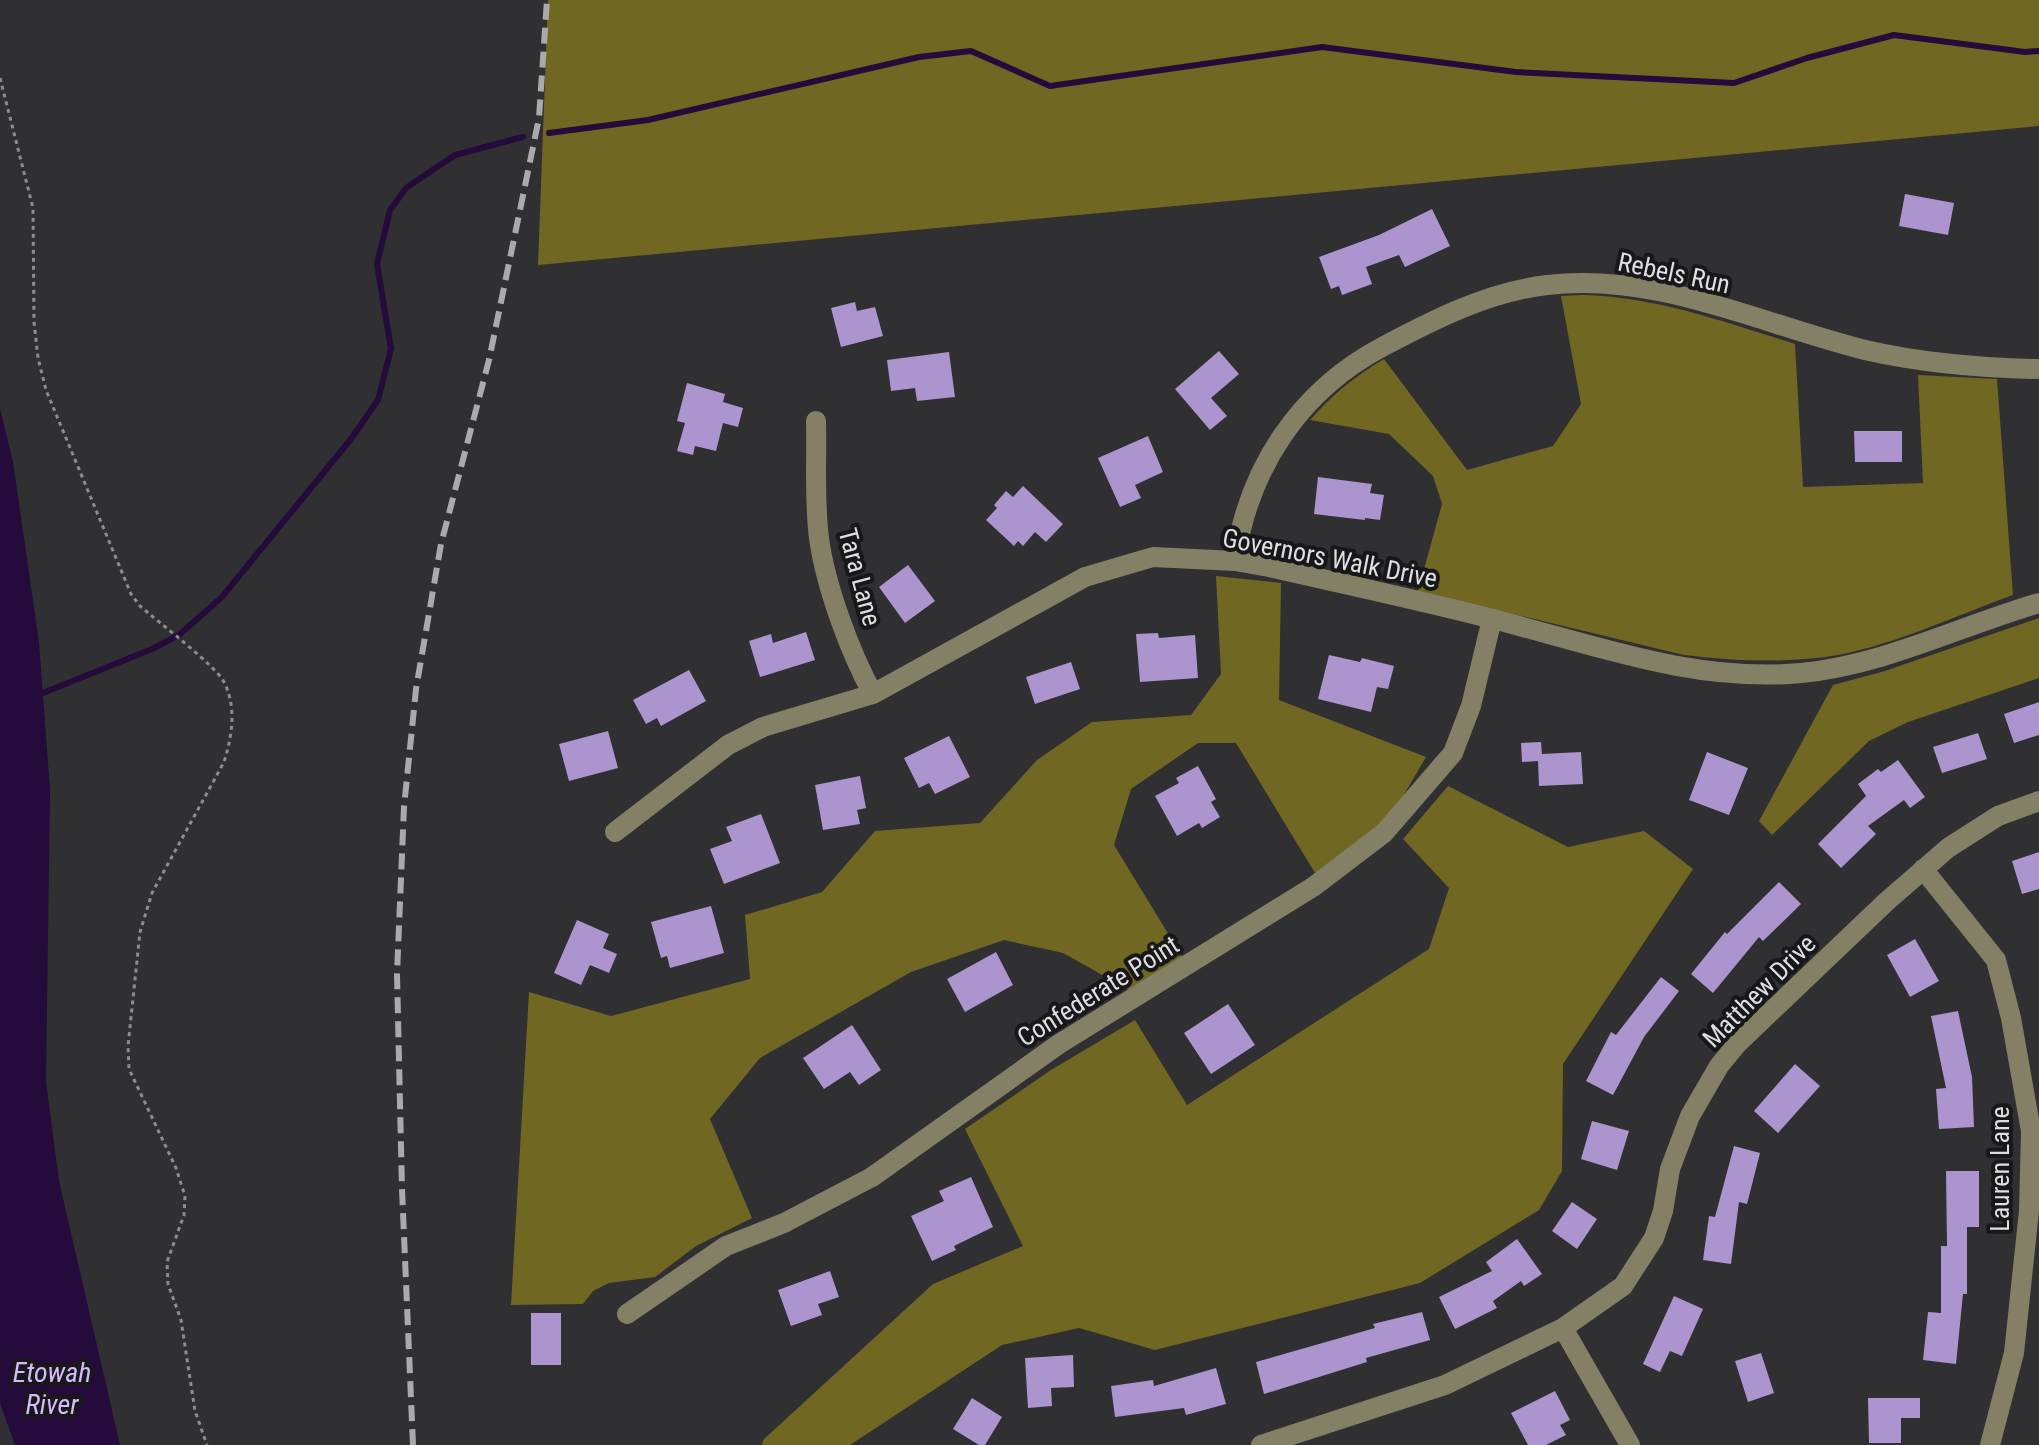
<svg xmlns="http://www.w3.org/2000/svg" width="2039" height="1445" font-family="'Roboto Condensed',sans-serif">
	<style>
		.forest { fill: #706722 }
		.water { fill: #240b3b }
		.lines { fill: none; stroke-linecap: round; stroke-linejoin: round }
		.stream { stroke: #240b3b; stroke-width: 6 }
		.building { fill: #ac94cf }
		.path { stroke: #8d8c8f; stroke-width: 3; stroke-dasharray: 4 4; stroke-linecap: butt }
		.minor { stroke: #848065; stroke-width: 20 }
		.rail { stroke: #aaaaac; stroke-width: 6; stroke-dasharray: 16 8; stroke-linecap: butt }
		.labels { text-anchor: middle; stroke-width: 8; stroke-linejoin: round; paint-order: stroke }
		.street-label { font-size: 26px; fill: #dfdfe1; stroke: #181719 }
		.water-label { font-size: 28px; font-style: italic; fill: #d5bafc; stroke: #181719 }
	</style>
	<rect width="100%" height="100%" fill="#302f32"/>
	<path class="forest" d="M548,0H2039V126L538,265Z
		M1583,295C1657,297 1725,322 1795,344L1803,487L1923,483L1918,375L1997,379L2013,595C1955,616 1885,649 1825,657C1778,663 1731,661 1684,655L1418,591L1442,504L1433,476L1389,434L1310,420C1332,395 1355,376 1384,359L1467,470L1553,446L1581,404L1561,296Z
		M1216,576L1281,583L1279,700L1426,757L1402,798L1374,831L1315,873L1236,743H1198L1131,789L1114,845L1183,958L1133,992L1063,953L1004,940L911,972L760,1058L710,1119L752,1218L696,1246L655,1277L609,1283L593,1291L583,1304L511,1305L529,992L611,1016L750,979L745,915L822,892L875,831L980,823L1037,760L1092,722L1191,715L1221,674Z
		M2039,618V678L1908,722L1869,741L1772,835L1759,821L1833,685L1885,671Z
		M1448,786L1568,847L1644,831L1693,869L1563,1064L1562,1171L1539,1210L1420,1283L1155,1350L1079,1328L1002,1345L850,1445H762L763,1440L933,1284L1023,1246L965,1129L1051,1070L1135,1020L1187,1105L1429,949L1449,888L1403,839Z"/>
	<path class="water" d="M0,409L13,462L39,642L50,790L46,1082L59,1181L120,1445H15L0,1403Z"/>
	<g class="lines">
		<path class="stream" d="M549,133L648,120L919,57L971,51L1050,86L1322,47L1516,72L1734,83L1807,58L1894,35L2025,52L2039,51
			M43,693L152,649L179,635L222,597L351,439L378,400L391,349L377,264L390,210L406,188L455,155L523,137"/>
	</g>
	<path class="building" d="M1905,194L1954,203L1948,235L1899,226Z
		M1432,209L1450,246L1405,267L1399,255L1366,267L1372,284L1342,295L1339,286L1331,289L1319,257L1379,235Z
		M855,302L857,311L875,307L883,336L841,347L831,308Z
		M1219,351L1239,374L1211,398L1227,416L1210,430L1175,389Z
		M949,352L955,397L917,401L915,388L891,391L887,360Z
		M687,383L725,394L723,402L743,408L738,427L723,423L716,451L695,446L693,455L677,451L685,423L677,421Z
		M1854,431H1902V462H1855Z
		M1148,436L1163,472L1135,485L1141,498L1120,507L1098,458Z
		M1318,477L1372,484L1370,493L1384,495L1380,520L1365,518V520L1314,514Z
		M1023,486L1063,524L1046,542L1035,532L1023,546L1018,541L1014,546L986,520L997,508L994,505L1006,491L1013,497Z
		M908,565L935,601L905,623L879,587Z
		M806,632L815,660L760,677L749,641L771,634L773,643Z
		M1158,633L1159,638L1195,635L1198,678L1140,682L1136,634Z
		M1329,655L1360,662L1362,658L1394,666L1388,689L1377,687L1371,712L1318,699Z
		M1071,662L1080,689L1035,704L1026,677Z
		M689,670L706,701L661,726L657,718L646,724L633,700Z
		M2039,702V735L2014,743L2004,714Z
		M608,731L618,768L569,781L559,744Z
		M1978,733L1987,759L1942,773L1933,747Z
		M949,736L970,777L935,794L929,783L919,788L904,758Z
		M1541,742L1542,754L1581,752L1583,784L1539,786L1538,761L1522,762L1521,743Z
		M1707,752L1748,768L1729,815L1689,800Z
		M1898,760L1925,797L1910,808L1904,800L1868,826L1876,834L1841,868L1818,844L1866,796L1858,784L1878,769L1881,772Z
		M1198,766L1216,799L1211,802L1220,817L1202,828L1199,823L1177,836L1155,796L1179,783L1176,778Z
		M860,776L866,808L857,810L860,824L823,830L815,785Z
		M761,814L780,863L724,884L710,849L732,841L726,827Z
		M2039,852V889L2022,894L2012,861Z
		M1779,882L1801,904L1763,941L1759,937L1713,993L1691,974L1725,932L1727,934Z
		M711,906L724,953L670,968L667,956L661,958L651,922Z
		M577,920L609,934L603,948L617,954L609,973L590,965L581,985L554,973Z
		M1915,939L1939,981L1910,997L1887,955Z
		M996,952L1013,985L965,1012L947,979Z
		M1661,977L1679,991L1644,1037L1613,1095L1586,1081L1611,1032L1616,1035Z
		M1228,1004L1255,1045L1211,1074L1184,1033Z
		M1958,1011L1972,1077L1974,1127L1939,1129L1936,1089L1946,1088L1931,1016Z
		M852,1025L881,1070L859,1085L850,1072L824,1089L803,1058Z
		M1795,1064L1820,1086L1778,1133L1754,1111Z
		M1592,1121L1629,1131L1617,1170L1581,1159Z
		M1734,1146L1760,1153L1747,1204L1739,1202L1731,1264L1703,1260L1709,1216L1715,1217Z
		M1946,1171H1979V1227H1967V1294H1963L1956,1364L1923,1360L1928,1312L1941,1313V1246H1947Z
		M971,1177L993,1227L954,1246L956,1250L932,1261L911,1216L944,1201L939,1191Z
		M1572,1202L1597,1219L1577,1249L1552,1231Z
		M1517,1239L1542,1274L1524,1286L1521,1281L1493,1301L1497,1308L1455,1329L1439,1297L1492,1271L1486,1262Z
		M830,1271L839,1297L818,1304L822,1315L791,1326L778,1290Z
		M1674,1296L1703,1309L1682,1356L1670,1351L1660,1372L1643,1364Z
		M1422,1312L1430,1340L1366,1358L1367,1362L1264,1394L1256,1362L1375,1328L1373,1324Z
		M531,1313H561V1365H531Z
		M1761,1353L1774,1393L1748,1402L1735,1361Z
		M1073,1355L1074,1387L1051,1388L1052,1406L1028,1408L1025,1358Z
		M1216,1368L1226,1404L1186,1415L1184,1408L1115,1417L1111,1386L1153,1380L1154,1386Z
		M1555,1391L1570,1420L1560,1425L1566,1435L1546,1445H1528L1511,1413Z
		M972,1398L1002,1417L985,1445H979L953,1429Z
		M1868,1398H1920V1418H1901V1443H1869Z"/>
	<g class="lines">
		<path class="path" d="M0,78L33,208L34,322L38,358L46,390L131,594L140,606C157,621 216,666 224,682C237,708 232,736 224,762L152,893L140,932L128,1046L129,1069L176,1168L185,1196L184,1215L167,1262L168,1284L181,1320L195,1411L207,1445"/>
		<path class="minor" d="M816,421C817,459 814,500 819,538C825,584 850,653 873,694
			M1235,561C1248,468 1300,390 1384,346C1435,319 1488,292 1547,285C1656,272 1761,324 1865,350C1922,363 1980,368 2039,369
			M615,832L728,745L763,727L873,694L1085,577L1153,557L1235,561L1269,567C1344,584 1419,600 1493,619C1595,645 1695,683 1801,673C1884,665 1960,626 2039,603
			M1923,869L1996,960L2011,1018L2031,1131L2029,1211L2014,1353L1990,1445
			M627,1314L726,1246L784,1223L872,1177L1059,1044L1313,887L1384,833L1453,753L1471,706L1492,619
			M1563,1328L1630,1445
			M1261,1445L1445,1385L1563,1328L1623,1286L1654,1238L1663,1211L1670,1169L1690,1116L1719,1066L1737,1044L1886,902L1948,848L1998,816L2039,801"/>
		<path class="rail" d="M413,1445L402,1189L397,974L404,807L416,689L441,544L489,360L539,118L547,0"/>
	</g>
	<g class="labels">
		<g class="street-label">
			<text transform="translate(1674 273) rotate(12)" y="9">Rebels Run</text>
			<text transform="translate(1330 558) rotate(11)" y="9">Governors Walk Drive</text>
			<text transform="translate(860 577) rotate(75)" y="9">Tara Lane</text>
			<text transform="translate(1098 991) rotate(-32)" y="9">Confederate Point</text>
			<text transform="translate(1759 991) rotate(-45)" y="9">Matthew Drive</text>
			<text transform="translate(2000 1169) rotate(-90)" y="9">Lauren Lane</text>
		</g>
		<g class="water-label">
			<text x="52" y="1382">Etowah<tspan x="52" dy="32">River</tspan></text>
		</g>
	</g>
</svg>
